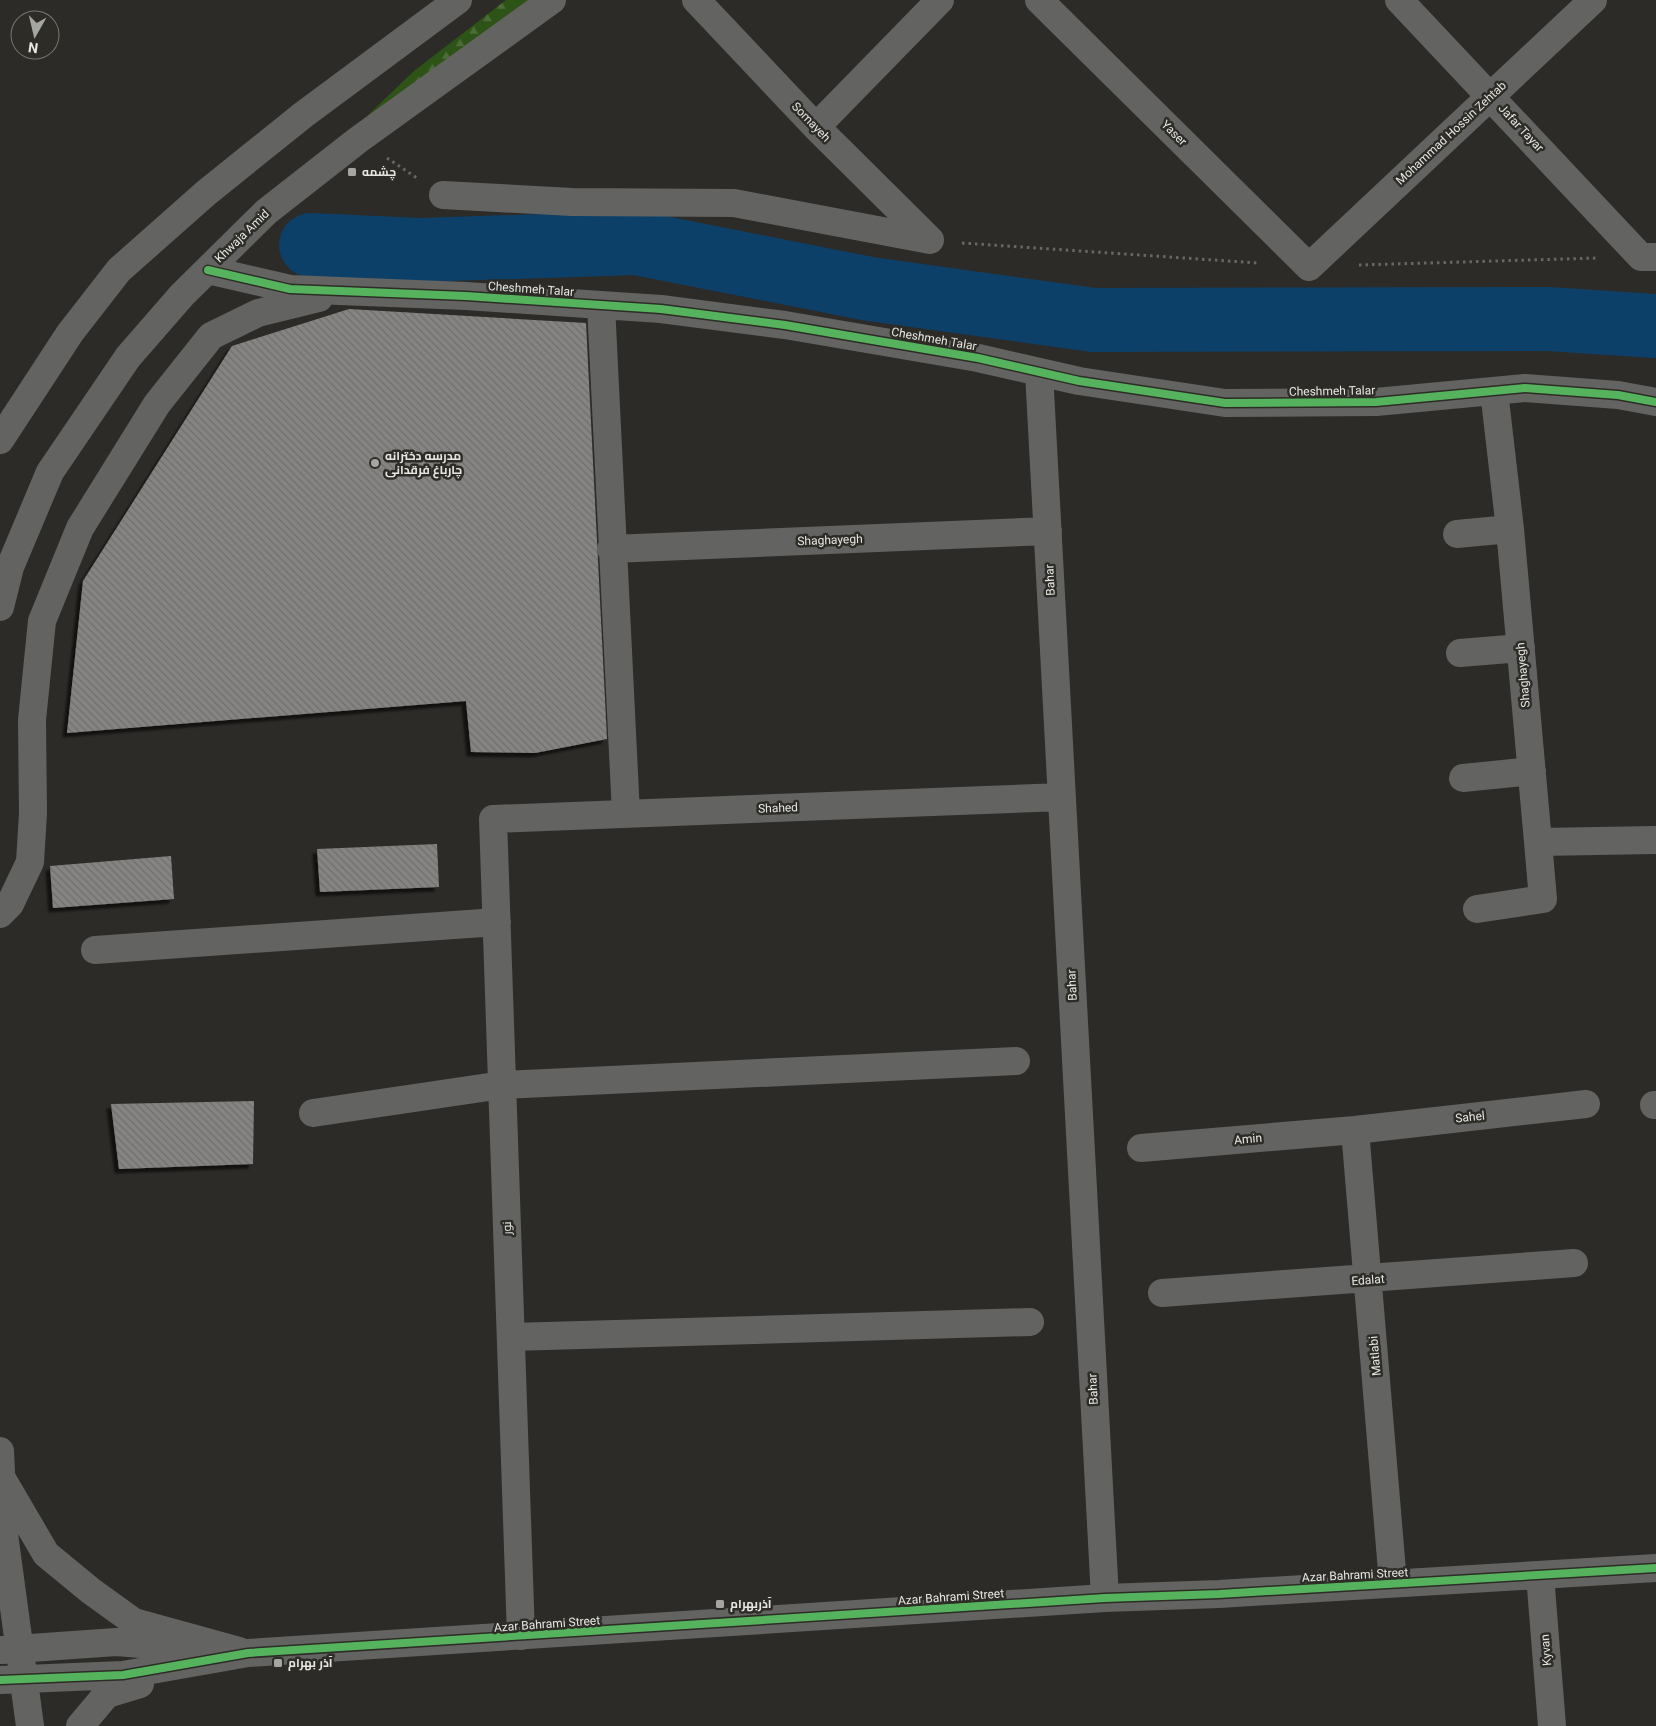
<svg xmlns="http://www.w3.org/2000/svg" width="1656" height="1726" font-family="Roboto,Cairo,sans-serif">
	<style>
		.forest { fill: url(#forest-firs) }
		.lines { fill: none; stroke-linecap: round; stroke-linejoin: round }
		.river { stroke: #0d4068; stroke-width: 64 }
		.building { fill: url(#building-back-hatch); filter: url(#shadow) }
		.path { stroke: #686764; stroke-width: 3; stroke-dasharray: 2.5 4; stroke-linecap: butt }
		.street { stroke: #636361; stroke-width: 28 }
		.secondary { stroke: #636361; stroke-width: 28 }
		.cycleway-casing { stroke: #2d2c27; stroke-width: 11 }
		.cycleway { stroke: #56b35d; stroke-width: 8 }
		.poi-dot { fill: #a5a5a1; stroke: #2d2c27; stroke-width: 2 }
		.labels { text-anchor: middle; stroke-width: 5; stroke-linejoin: round; paint-order: stroke }
		.street-label { font-size: 12px; fill: #e6e6e2; stroke: #2d2c27 }
		.poi-label { font-size: 12px; font-weight: bold; fill: #e6e6e2; stroke: #2d2c27; text-anchor: start }
	</style>
	<defs>
		<pattern id="forest-firs" width="22" height="20" patternUnits="userSpaceOnUse" patternTransform="scale(1.25)"><rect width="22" height="20" fill="#2d5316"/><path d="M5 1l3.5 6h-7zM16 11l3.5 6h-7z" fill="#4b6c38"/></pattern>
		<pattern id="building-back-hatch" width="6" height="6" patternUnits="userSpaceOnUse" patternTransform="scale(1.25)"><rect width="6" height="6" fill="#868482"/><path d="M-1 5l2 2M0 0l6 6M5-1l2 2" fill="none" stroke="#6f6e6c"/></pattern>
		<filter id="shadow"><feDropShadow dx="-4.5" dy="4.5" stdDeviation="1" flood-color="#0009"/></filter>
	</defs>
	<rect width="100%" height="100%" fill="#2c2b28"/>
	<path class="forest" d="M506,0H530L338,144L414,71Z"/>
	<g class="lines">
		<path class="river" d="M311,245L419,250L637,243L870,289L1094,320L1548,319L1656,326"/>
	</g>
	<path class="building" d="M349,309L586,323L607,739L535,753L471,752L466,701L67,733L83,581L232,346Z
		M437,844L439,887L320,892L317,849Z
		M171,856L174,899L53,908L50,866Z
		M254,1101L253,1164L119,1169L111,1104Z"/>
	<g class="lines">
		<path class="path" d="M387,158L417,178
			M962,243L1258,263
			M1359,265L1598,258"/>
		<path class="street" d="M696,0L816,127L930,240
			M1039,0L1309,267L1593,0
			M1399,0L1641,257H1656
			M816,127L940,0
			M443,195L572,202L734,203L930,240
			M208,270L290,289L466,296L661,309L785,325L978,358L1079,381L1225,403L1376,402L1525,388L1618,395L1656,402
			M601,305L626,814
			M1039,372L1105,1598
			M1494,391L1510,529L1538,842L1656,840
			M1457,534L1510,529
			M611,549L1048,531
			M1460,653L1521,648
			M1463,778L1532,771
			M1477,909L1543,899L1538,842
			M0,914L10,904L30,862L33,813L32,720L42,621L80,528L157,404L211,336L258,313L319,298
			M95,950L497,922
			M1654,1105H1656
			M313,1113L502,1085L1016,1061
			M1355,1130L1393,1583
			M1141,1148L1355,1130L1586,1104
			M1162,1293L1574,1263
			M511,1337L1030,1322
			M1540,1575L1552,1726
			M521,1636L493,819L1062,797"/>
		<path class="secondary" d="M0,440L70,333L119,270L206,193L303,115L458,0
			M0,607L10,567L50,472L128,357L182,295L266,212L358,140L552,0
			M0,1451L4,1534L30,1726
			M1,1477L46,1554L91,1591L134,1622L239,1651
			M2,1650L116,1642L179,1647
			M0,1680L123,1675L248,1653L1105,1598L1219,1594L1656,1568
			M80,1726L107,1694L140,1684"/>
		<g class="cycleway-casing">
			<path id="cycleway" d="M208,270L290,289L466,296L661,309L785,325L978,358L1079,381L1225,403L1376,402L1525,388L1618,395L1656,402
				M0,1680L123,1675L248,1653L1105,1598L1219,1594L1656,1568"/>
		</g>
		<use href="#cycleway" class="cycleway"/>
	</g>
	<g class="poi-dot">
		<rect x="347" y="167" width="10" height="10" rx="2.5"/>
		<circle cx="375" cy="463" r="5"/>
		<rect x="715" y="1599" width="10" height="10" rx="2.5"/>
		<rect x="273" y="1658" width="10" height="10" rx="2.5"/>
	</g>
	<g class="labels">
		<g class="street-label">
			<text transform="translate(811 122) rotate(46)" y="4">Somayeh</text>
			<text transform="translate(1521 128) rotate(47)" y="4">Jafar Tayar</text>
			<text transform="translate(1174 133) rotate(45)" y="4">Yaser</text>
			<text transform="translate(1451 133) rotate(-43)" y="4">Mohammad Hossin Zehtab</text>
			<text transform="translate(242 236) rotate(-44)" y="4">Khwaja Amid</text>
			<text transform="translate(531 289) rotate(4)" y="4">Cheshmeh Talar</text>
			<text transform="translate(934 339) rotate(10)" y="4">Cheshmeh Talar</text>
			<text transform="translate(1332 391) rotate(-1)" y="4">Cheshmeh Talar</text>
			<text transform="translate(830 540) rotate(-2)" y="4">Shaghayegh</text>
			<text transform="translate(1050 580) rotate(-93)" y="4">Bahar</text>
			<text transform="translate(1523 675) rotate(-95)" y="4">Shaghayegh</text>
			<text transform="translate(778 808) rotate(-2)" y="4">Shahed</text>
			<text transform="translate(1072 985) rotate(-93)" y="4">Bahar</text>
			<text transform="translate(1470 1117) rotate(-6)" y="4">Sahel</text>
			<text transform="translate(1248 1139) rotate(-5)" y="4">Amin</text>
			<text transform="translate(507 1228) rotate(-92)" y="4">نور</text>
			<text transform="translate(1368 1280) rotate(-4)" y="4">Edalat</text>
			<text transform="translate(1375 1356) rotate(-95)" y="4">Matlabi</text>
			<text transform="translate(1093 1389) rotate(-93)" y="4">Bahar</text>
			<text transform="translate(1355 1575) rotate(-3)" y="4">Azar Bahrami Street</text>
			<text transform="translate(951 1597) rotate(-4)" y="4">Azar Bahrami Street</text>
			<text transform="translate(547 1624) rotate(-4)" y="4">Azar Bahrami Street</text>
			<text transform="translate(1546 1650) rotate(-95)" y="4">Kyvan</text>
		</g>
		<g class="poi-label">
			<text x="362" y="176">چشمه</text>
			<text x="385" y="460">مدرسه دخترانه<tspan x="385" dy="14">چارباغ فرقدانی</tspan></text>
			<text x="730" y="1608">آذربهرام</text>
			<text x="288" y="1667">آذر بهرام</text>
		</g>
	</g>
	<g transform="translate(35 35) rotate(188)"><circle r="24" fill="#2d2c27" stroke="#777672"/>
	<path d="M0-4L9 19L0 12L-9 19Z" fill="#a5a5a1"/>
	<text y="-8" font-size="14" font-weight="bold" text-anchor="middle" fill="#e6e6e2">N</text>
	</g>
</svg>
